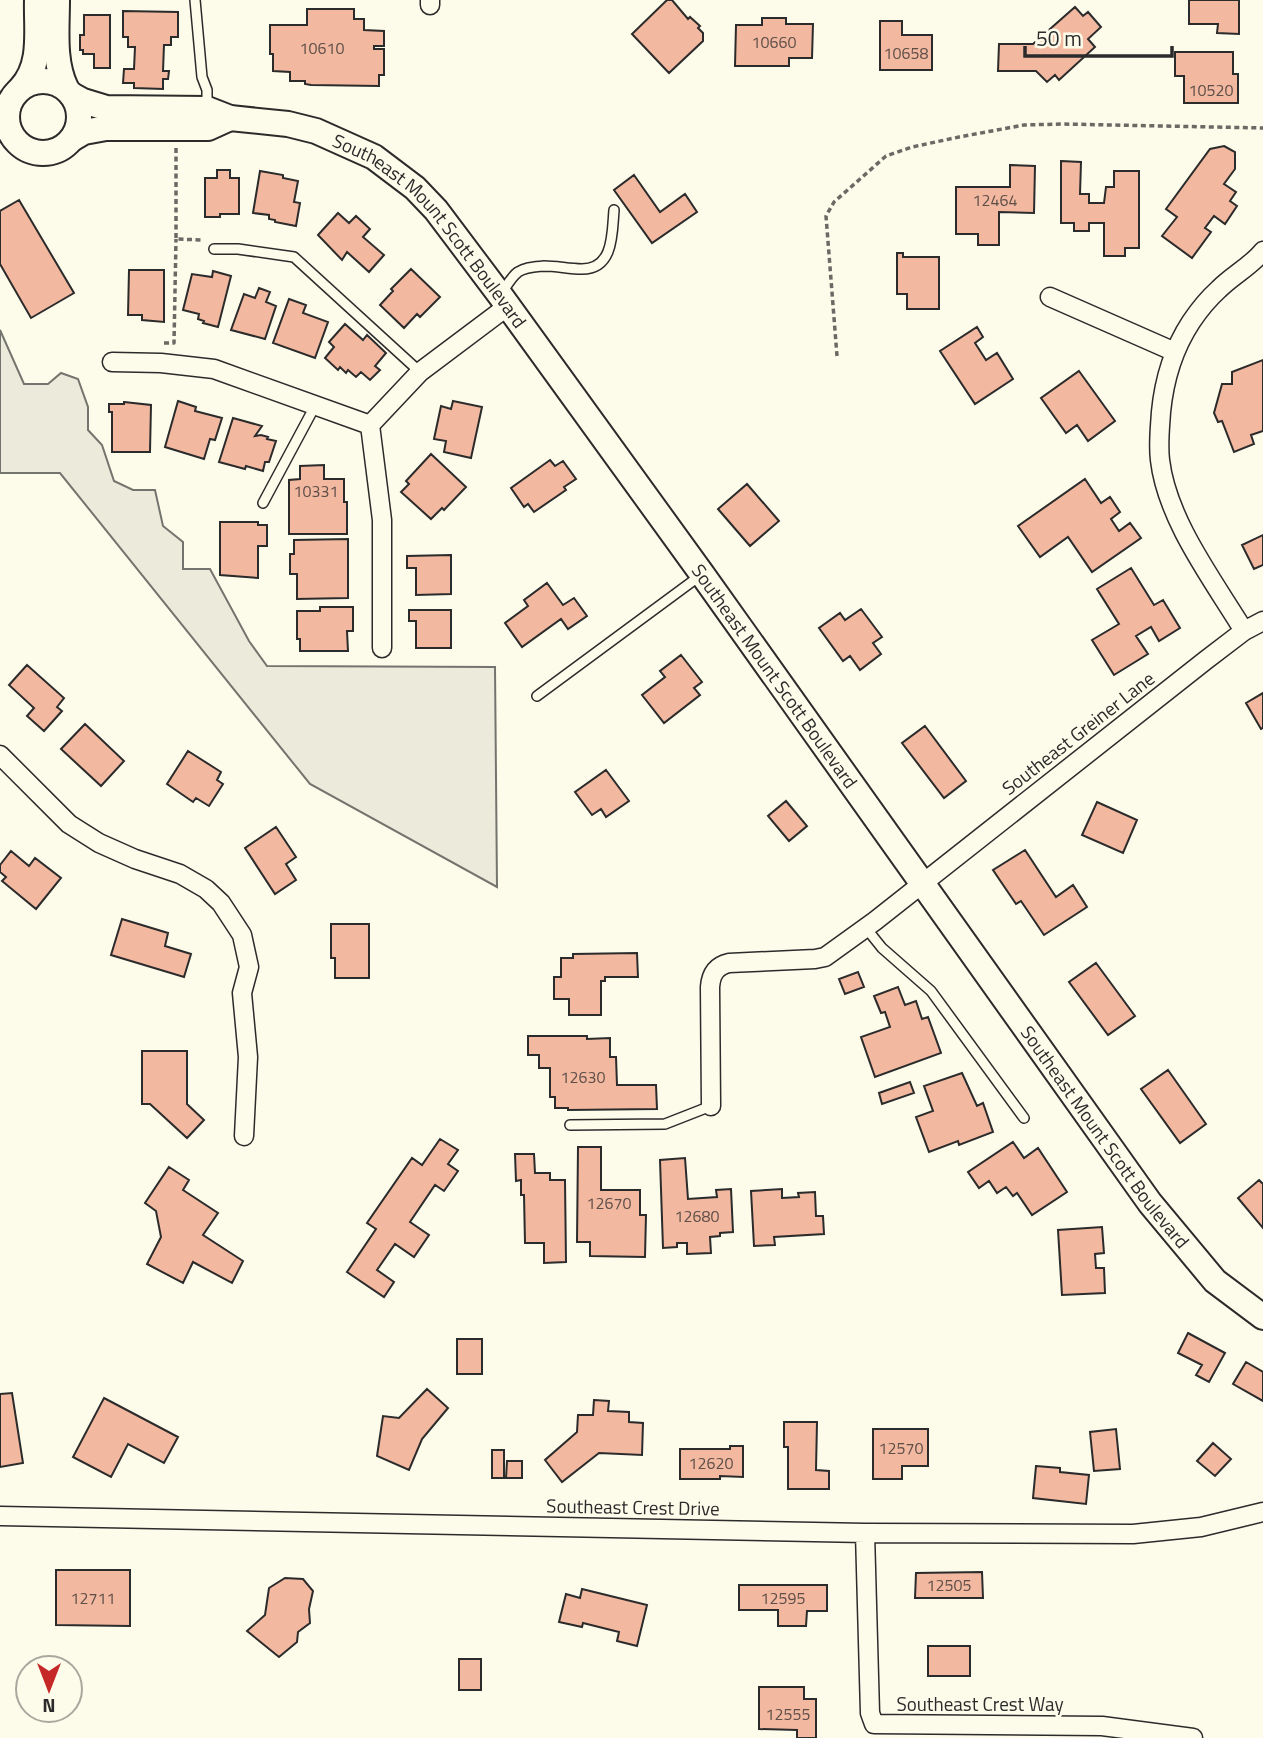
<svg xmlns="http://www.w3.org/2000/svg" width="1263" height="1738" font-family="'Titillium Web',sans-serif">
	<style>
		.green { fill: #ecebdb; stroke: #74746e; stroke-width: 2 }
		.building { fill: #f2b8a0; stroke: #2b2b2b; stroke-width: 2 }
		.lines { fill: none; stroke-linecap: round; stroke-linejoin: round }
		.lane-casing { stroke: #2b2b2b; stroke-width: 12 }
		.street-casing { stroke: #2b2b2b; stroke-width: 21 }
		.secondary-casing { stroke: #2b2b2b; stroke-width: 28 }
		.path { stroke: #6a6964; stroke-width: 3.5; stroke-dasharray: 5 3.5; stroke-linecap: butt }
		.lane { stroke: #fdfbea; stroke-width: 9 }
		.street { stroke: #fdfbea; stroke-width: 18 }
		.secondary { stroke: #fdfbea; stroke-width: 24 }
		.labels { text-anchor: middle; stroke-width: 5; stroke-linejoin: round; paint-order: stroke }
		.number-label { font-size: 16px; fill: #5d4e48 }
		.street-label { font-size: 19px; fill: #2b2b2b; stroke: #fdfbea }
	</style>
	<rect width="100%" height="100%" fill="#fdfbea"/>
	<path class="green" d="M0,330L24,384H48L61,373L78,379L88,407V430L102,445L114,481L133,490H155L163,526L183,542V569H210L249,641L267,666L495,667L497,887L310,784L60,473H0Z"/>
	<path class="building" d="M667,0H672L688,19L690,17L700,26L698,28L703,33V41L669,73L632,34Z
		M1189,0H1239V34L1217,33L1218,24H1189Z
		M1075,7L1083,16L1088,12L1101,27L1088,39L1095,47L1059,80L1055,75L1047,82L1036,71H998L999,44H1033Z
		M307,9H354V19H364V30L384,31V46H374V49H384V75H379V86L311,85L305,84V81H290V72L273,71V54H270V25H307Z
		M123,11L178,12V37H171V45H164L163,71H169L168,79H163V89L134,88V83H123L124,69H134L135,47H128V37H123Z
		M84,15H110V68H94V54H83V50H80V35H84Z
		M762,18H786V24H813L812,58H789V66H735L736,25H762Z
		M880,21H902V35H932V70H880Z
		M1175,52H1233V74H1238V103H1184V76H1175Z
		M1224,146L1235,152V169L1224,184L1236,192L1230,201L1237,206L1225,224L1214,216L1205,228L1211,232L1192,258L1162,236L1177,217L1166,209L1210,149Z
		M1061,161L1081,162L1080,194H1089V203H1104L1106,187H1114V171H1139V248H1125V256H1104V223H1089V231H1074V223H1061Z
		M1010,165L1035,166L1034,213L999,212V245H978V234H956V187H1010Z
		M217,170H230V178H239V214H220V217H205V178H217Z
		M260,171L283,175V178L298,181L294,202L300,203L296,226L275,222V220L269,219V215L253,213Z
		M634,175L660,212L685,194L697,212L652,243L614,190Z
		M19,200L74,293L31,318L0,264V211Z
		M338,213L349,223L356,216L370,229L363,237L384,255L369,272L347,252L342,260L318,235Z
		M897,253H903V257H939V309H907V294H897Z
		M411,269L440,297L420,317L417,314L404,328L380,305L393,291L391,289Z
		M129,270H164V322L142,320V315H128Z
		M213,271L231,276L218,327L203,323L204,321L198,319L199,314L183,310L192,274L212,277Z
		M259,288L270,292L266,302L276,306L265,339L231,330L244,294L255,298Z
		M289,299L306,305L303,313L328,322L315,358L273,343Z
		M345,324L363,340L367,335L386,353L375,366L380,370L370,380L361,372L356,377L348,370L346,373L340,367L338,370L325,358L334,347L329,342Z
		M977,327L983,337L975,343L986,360L997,353L1013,379L975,404L940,351Z
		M1263,360V431L1251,435L1254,444L1234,452L1222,421L1218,422L1214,413L1222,384H1232V372Z
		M1079,371L1115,421L1088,441L1077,425L1066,433L1041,398Z
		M178,401L196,407L195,411L222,418L215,440L210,439L204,459L165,447Z
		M453,401L482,407L471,458L444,452L446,441L434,439L441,406L451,409Z
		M124,402L151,405L150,452H112V412H109V404H124Z
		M233,418L262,426L255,436L261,435L268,437L267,439L276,441L269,462H265L263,471L246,466L245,469L219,462Z
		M431,454L466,487L444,510L442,508L431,519L401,492L409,484L406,481Z
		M550,460L555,466L563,461L576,479L564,487L566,490L534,512L528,504L524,507L511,488Z
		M324,465V479H344V502H347V534H289V480L300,479V466Z
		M1085,479L1101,503L1110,497L1120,512L1111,519L1119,531L1130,523L1141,538L1092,572L1068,537L1040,557L1018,526Z
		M747,484L779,521L750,546L718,509Z
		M220,522H258V525H267V546H258V578L220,575Z
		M1263,535V565L1254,569L1242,545Z
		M348,539V598L297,599V574H290V554H294V540Z
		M451,555V594L416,595V568H407V556Z
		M1131,568L1154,605L1163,600L1180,628L1159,641L1151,627L1136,636L1148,654L1114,675L1092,640L1119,624L1097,589Z
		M547,583L563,605L574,598L587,616L568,629L561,619L522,647L505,623L528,606L524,600Z
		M320,607H353V631H347L348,651H300V639H297V611H320Z
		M861,609L882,637L873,643L881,654L860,670L850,656L843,661L819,628L840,613L845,620Z
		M409,610H451V648H416V621H409Z
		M681,655L702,682L694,688L700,695L664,723L642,695L665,677L660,671Z
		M27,665L64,698L57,707L62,711L44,731L27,716L34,708L9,685Z
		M1263,693V728L1261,729L1246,703Z
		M85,724L124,761L101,786L61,749Z
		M925,726L966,781L944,798L902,743Z
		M188,751L221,772L217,780L223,784L209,806L196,798L193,802L167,784Z
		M606,770L629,801L606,817L601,809L592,815L575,792Z
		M786,801L807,826L789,841L768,816Z
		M1097,802L1137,820L1123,853L1082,835Z
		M276,827L296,857L286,864L296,880L275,894L245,848Z
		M1025,850L1056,897L1073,885L1087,907L1044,935L1021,901L1016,904L993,870Z
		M11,851L29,866L35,858L61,878L36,909L2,881L6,877L0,872V865Z
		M122,919L168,933L165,946L191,954L184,977L111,955Z
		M331,924H369V978H335V958H331Z
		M637,953L638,977H605V981H601V1015H569V999H554V977H561V958H573V954Z
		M1096,963L1135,1016L1108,1035L1069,982Z
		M858,972L864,987L845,994L839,979Z
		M898,987L905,1005L916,1001L922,1019L928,1017L941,1053L875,1077L861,1037L890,1027L885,1012L881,1013L874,996Z
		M528,1036H587V1039L610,1038V1057H616L617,1085H656L657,1109L568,1110V1108H555V1097H550V1068H539V1055H528Z
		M142,1051H187V1104L204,1120L187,1138L150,1104H142Z
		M1168,1070L1206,1124L1180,1143L1141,1089Z
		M962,1073L977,1106L983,1103L993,1132L959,1145L958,1141L929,1152L916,1117L933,1111L924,1086Z
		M910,1082L914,1093L882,1104L879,1093Z
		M440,1139L458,1150L448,1164L458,1171L444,1191L435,1185L410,1222L429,1235L414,1257L395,1244L377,1270L394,1282L384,1297L347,1272L376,1229L367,1223L412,1158L422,1165Z
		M1013,1142L1024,1158L1038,1148L1067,1192L1032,1215L1017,1193L1013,1196L1006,1187L997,1193L989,1181L979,1188L968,1172Z
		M578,1147H601V1190H640V1215H646L645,1257L590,1256V1242H577Z
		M515,1154H534L535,1173H550V1180H565L566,1262L544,1263V1243H525L524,1195H521V1180L516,1181Z
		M685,1158L688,1199L717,1197L716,1190L731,1189L733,1232L720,1233V1236L710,1237L711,1253L687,1254V1243H677V1247L663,1248L660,1160Z
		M169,1167L189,1180L183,1190L218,1213L203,1235L243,1261L232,1283L193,1262L183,1283L147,1264L161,1237L156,1211L145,1203Z
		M1259,1180L1263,1184V1228L1238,1198Z
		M782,1189V1198L799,1197L798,1193L815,1192L816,1216H823L824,1234L774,1237L775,1245L754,1246L751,1191Z
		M1102,1227L1104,1253L1095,1254L1096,1268H1104L1105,1293L1062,1295L1058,1230Z
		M1188,1333L1225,1353L1209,1382L1196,1375L1202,1365L1178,1353Z
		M457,1339H482V1374H457Z
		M1246,1362L1263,1372V1401L1233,1384Z
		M427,1389L448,1408L422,1439L409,1470L377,1456L383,1416L399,1418Z
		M12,1393L23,1463L0,1467V1394Z
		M104,1398L178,1437L164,1463L128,1444L111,1477L73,1457Z
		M594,1400L609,1401L608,1411L629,1412V1422L643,1423L642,1455L599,1453L562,1482L545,1460L577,1432L578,1415H593Z
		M784,1422H817L816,1470L829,1471V1489H788V1447H784Z
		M873,1429H928V1466H902V1479H873Z
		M1116,1429L1120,1469L1094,1471L1090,1432Z
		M1213,1443L1231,1459L1215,1476L1197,1461Z
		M730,1446H743V1477L720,1476V1479H680V1449H730Z
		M492,1450H504V1478H492Z
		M507,1461H522V1478H506Z
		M1036,1466L1060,1468V1472L1089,1475L1086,1504L1033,1498Z
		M56,1570H130V1626L56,1625Z
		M982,1572L983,1598H915L916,1573Z
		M285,1578L303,1579L313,1591L309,1609L310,1623L298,1632L297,1642L279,1657L247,1631L265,1615L269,1588Z
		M739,1585H827V1611H807L806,1626H778V1610H739Z
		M582,1589L647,1605L637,1646L617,1641L619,1632L583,1623L582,1627L559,1622L566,1594L580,1598Z
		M928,1646H970V1676H928Z
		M459,1659H481V1690H459Z
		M759,1687H804V1699H816V1738H797V1730L759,1729Z"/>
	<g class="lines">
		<g class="lane-casing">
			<path id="lane" d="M195,0L202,77L207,90V107
				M214,249H238L294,257L420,372
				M501,294C506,287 511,277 518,272C526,267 534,267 544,266C557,266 569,269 582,269C614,269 612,233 614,210
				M263,503L315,406
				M537,696L701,575
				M866,928L882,948L931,991L1024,1118
				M570,1125L665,1124L711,1106"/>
		</g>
		<g class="street-casing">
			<path id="street" d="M430,5V0
				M1050,297L1175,352
				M112,362L161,363L214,369L370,425L420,372L508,306
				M370,425L382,520V648
				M1244,631C1213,580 1167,520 1160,460C1158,444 1160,428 1161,412C1164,381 1174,348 1191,322C1199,310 1209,298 1219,289C1233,275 1251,266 1263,251
				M0,755L69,824L99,843L135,859L180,874L206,889L221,903L242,935L249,967L242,993L248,1057L244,1136
				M711,1106L710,987C711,974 716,966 729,963L815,959L825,957L875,921L1206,660L1244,631L1263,621
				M0,1516L865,1533L1133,1534L1201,1527L1263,1512
				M865,1533L870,1713L874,1724L1102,1726L1193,1738"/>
		</g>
		<g class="secondary-casing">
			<g id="secondary">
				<path d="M57,0C57,29 53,61 66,88"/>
				<circle cx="43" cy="117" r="36"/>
				<path d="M21,88C43,64 36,30 37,0"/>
				<path id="s1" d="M72,95L83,101L106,108L207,109L230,118L288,124L316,131L374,157L415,188L436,210L500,295L702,574L1150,1203L1215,1281L1263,1317"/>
				<path d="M72,139L84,132L106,128H208L230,118"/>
			</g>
		</g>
		<path class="path" d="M176,148V239L203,240
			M164,343H174L176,239
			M837,356L826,216L834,202L886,156L912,147L959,137L1024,125L1063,124L1263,128"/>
		<use href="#lane" class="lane"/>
		<use href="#street" class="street"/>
		<use href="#secondary" class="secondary"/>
	</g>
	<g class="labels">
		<g class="number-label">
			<text x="774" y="48">10660</text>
			<text x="322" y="54">10610</text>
			<text x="906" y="59">10658</text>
			<text x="1211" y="96">10520</text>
			<text x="995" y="206">12464</text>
			<text x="316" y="497">10331</text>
			<text x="583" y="1083">12630</text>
			<text x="609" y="1209">12670</text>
			<text x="697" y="1222">12680</text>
			<text x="901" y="1454">12570</text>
			<text x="711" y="1469">12620</text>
			<text x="949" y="1591">12505</text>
			<text x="93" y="1604">12711</text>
			<text x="783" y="1604">12595</text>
			<text x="788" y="1720">12555</text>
		</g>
		<g class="street-label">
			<text dy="7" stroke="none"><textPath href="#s1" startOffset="404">Southeast Mount Scott Boulevard</textPath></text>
			<text dy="7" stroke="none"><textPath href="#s1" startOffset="971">Southeast Mount Scott Boulevard</textPath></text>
			<text transform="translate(1078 733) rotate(-38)" y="7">Southeast Greiner Lane</text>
			<text dy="7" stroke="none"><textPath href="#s1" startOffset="1538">Southeast Mount Scott Boulevard</textPath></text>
			<text transform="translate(633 1507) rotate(1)" y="7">Southeast Crest Drive</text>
			<text x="980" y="1711">Southeast Crest Way</text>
		</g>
	</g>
	<g transform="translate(49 1689) rotate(180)"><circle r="33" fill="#fdfbea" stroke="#a9a89e" stroke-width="2"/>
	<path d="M0-5L12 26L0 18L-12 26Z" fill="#c62828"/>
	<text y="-10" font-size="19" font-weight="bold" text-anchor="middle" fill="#2b2b2b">N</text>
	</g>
	<path d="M1025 46v10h147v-10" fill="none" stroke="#2b2b2b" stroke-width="3.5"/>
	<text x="1036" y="46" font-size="21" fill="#2b2b2b" stroke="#fdfbea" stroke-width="5" paint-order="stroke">50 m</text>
</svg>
